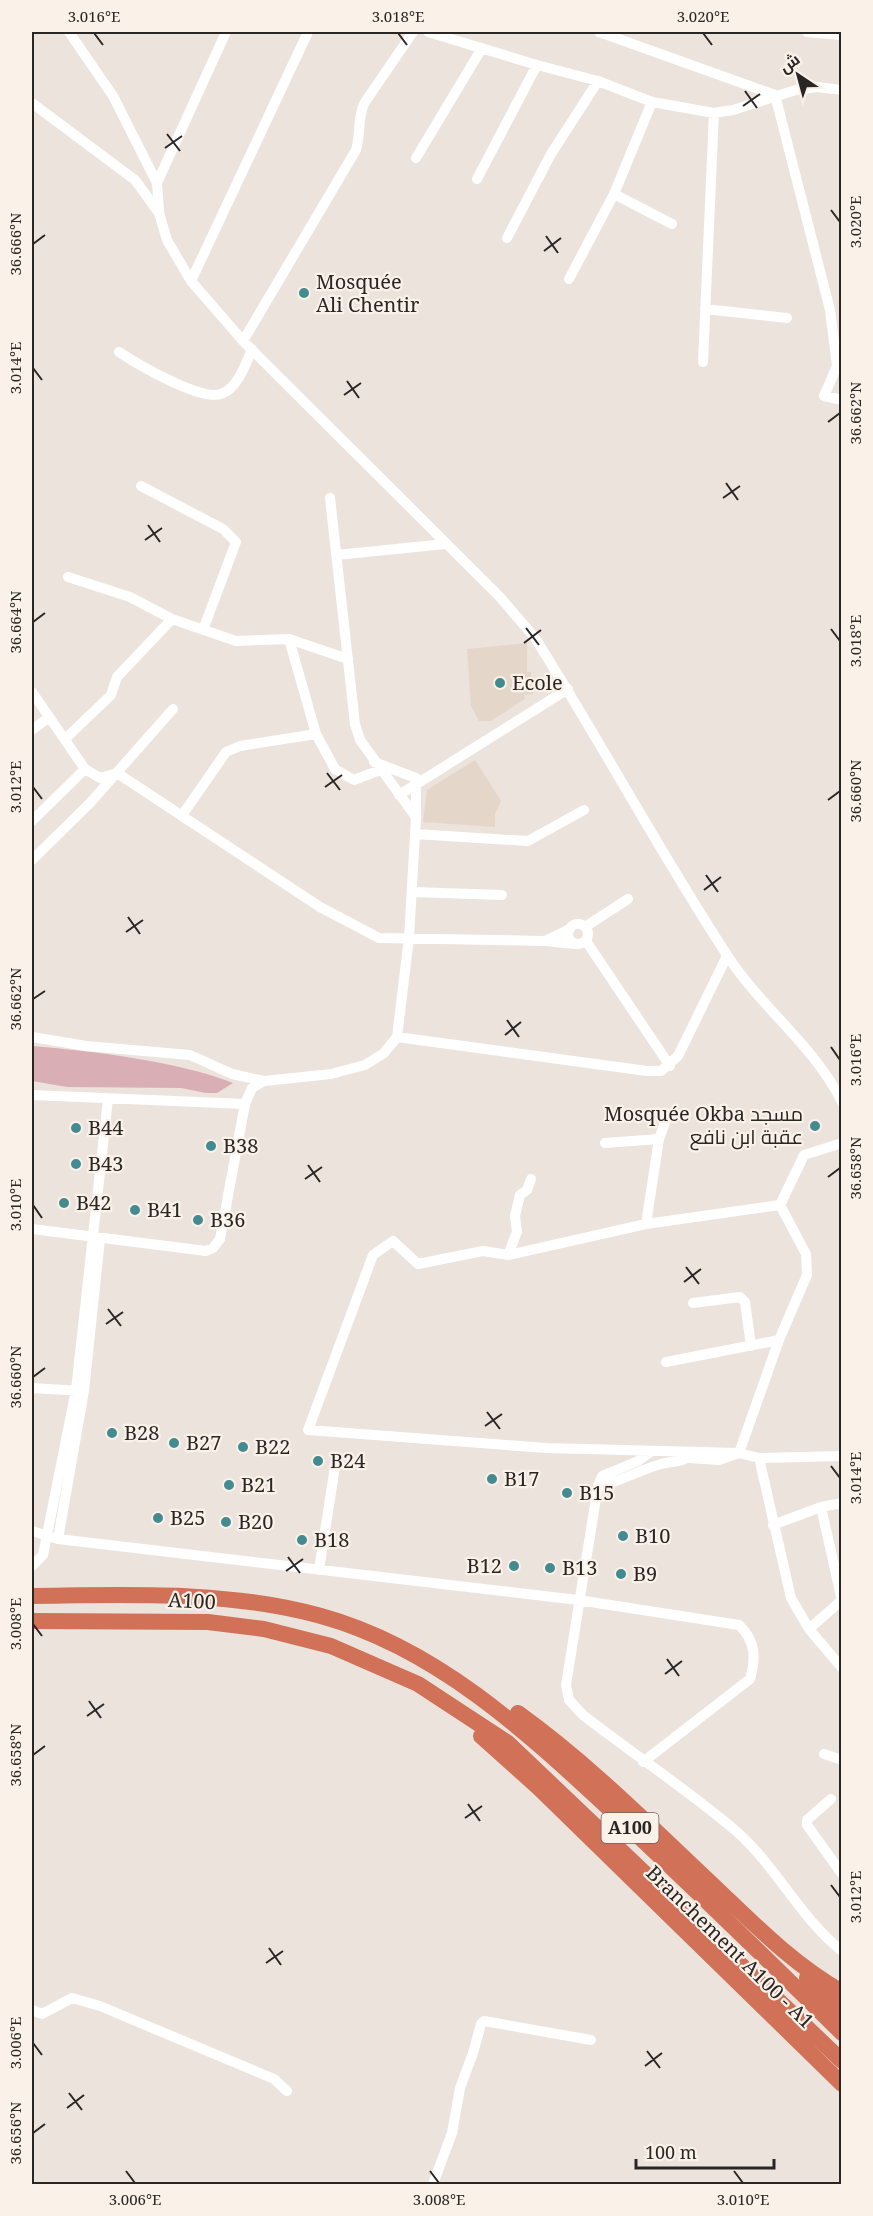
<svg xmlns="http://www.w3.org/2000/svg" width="873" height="2216" font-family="'Noto Serif',Cairo,serif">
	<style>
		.built { fill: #e5d6ca }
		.green { fill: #d9afb5 }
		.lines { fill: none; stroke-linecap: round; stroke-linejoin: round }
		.minor { stroke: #fff; stroke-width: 10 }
		.highway { stroke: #d17258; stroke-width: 16 }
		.ticks { fill: none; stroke: #2a2624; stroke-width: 2 }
		.poi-dot { fill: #438b90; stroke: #faf1e9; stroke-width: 2 }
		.labels { text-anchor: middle; stroke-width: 4.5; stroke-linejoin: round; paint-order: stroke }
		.shield { fill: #faf1e9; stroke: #68635f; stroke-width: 1.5 }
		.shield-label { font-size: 18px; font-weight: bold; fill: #2a2624 }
		.poi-label { font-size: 20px; fill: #2a2624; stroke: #faf1e9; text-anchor: start }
		.street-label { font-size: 20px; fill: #2a2624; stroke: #faf1e9 }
		.neatline { fill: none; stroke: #2a2624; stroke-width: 2 }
		.ticks-label { font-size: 15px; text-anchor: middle; fill: #2a2624 }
	</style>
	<rect width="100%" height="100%" fill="#ece3dc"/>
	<path class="built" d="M527,643V672H531L533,694L524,695L525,699L491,721H479L471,706L467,649Z
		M475,760L501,801L495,814V827L423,822L427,790Z"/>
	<path class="green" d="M32,1046C91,1051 178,1061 233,1083L217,1093H206L181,1088L67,1087L32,1081Z"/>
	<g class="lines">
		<path class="minor" d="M69,32L113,96L157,183
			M428,32L537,65L598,81L652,102L714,113L733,110L796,90L817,87L842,90
			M599,32L775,95L830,310L837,366H842
			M807,32L842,35
			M32,103L135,180L159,213L167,240L191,281L243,341L499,596L535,638C601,742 659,851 727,955C761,1008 814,1045 842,1102
			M416,158L482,48
			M477,179L537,65
			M614,194L672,224
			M159,211L157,183L226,32
			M507,238L551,154L598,81
			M569,279L614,194L652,102
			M191,281L308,32
			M705,309L787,318
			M243,341L356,150C361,134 357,117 365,102L413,32
			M119,352C137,364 200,401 221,394C237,389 246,364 252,349
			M703,362L714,113
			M837,366L824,396L842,400
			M141,486L223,529L236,542L203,630
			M337,555L445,544
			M68,577L130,597L172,619L236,641L289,639L348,659
			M289,639L316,734L335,769L354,780L380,770
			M32,692L85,769L100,778L117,773L320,907L379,938L545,941
			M32,730L48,718
			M65,739L111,695L117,677L172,619
			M374,762L416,778V817
			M399,795L568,689
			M183,814L226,752L240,746L316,734
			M32,821L85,769
			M415,834L528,841L584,810
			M32,860L90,803L173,709
			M412,892L502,895
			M568 934a10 10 0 1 1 20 0a10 10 0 1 1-20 0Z
			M585,927L628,899
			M570,929L545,941L575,944
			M586,941L670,1066
			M32,1037L86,1046L190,1055L232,1074L264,1081
			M397,1037L647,1071H661L678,1056L727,956
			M32,1095L245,1104
			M605,1143L659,1139
			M780,1205L646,1224L508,1255L483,1251L418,1264L393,1241L373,1255L308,1430L546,1448L739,1453L759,1458L842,1456
			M780,1205L804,1155L842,1143
			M646,1224L659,1139L668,1114
			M32,1229L206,1251L213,1248L220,1239L245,1104L252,1088L264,1081L331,1074L365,1065L384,1053L397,1037L409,938L416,817L360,740L355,724L330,498
			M508,1255L517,1232L515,1216L520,1195L527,1190L531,1179
			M693,1303L740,1297L745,1302L751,1346
			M666,1362L779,1340
			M32,1388L82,1391
			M652,1451L638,1461L602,1476L598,1486L566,1685L569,1700L583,1715C633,1754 688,1790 736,1831C777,1867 800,1918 842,1951
			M689,1458L719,1460L739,1453L779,1340L807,1275L806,1254L780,1205
			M759,1458L791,1598L809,1629L842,1668
			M598,1486C621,1482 639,1470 661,1464C672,1461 685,1462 693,1454
			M821,1507L842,1601
			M773,1525L821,1507L842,1503
			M32,1531L58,1539L578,1600L739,1625C756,1641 756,1659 750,1679L643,1762
			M58,1539L84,1391L100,1239
			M32,1566L43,1555L76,1390L108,1099
			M319,1570L336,1460
			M809,1629L842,1600
			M824,1754L842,1760
			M831,1799L807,1820V1825L842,1874
			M32,2010L42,2014L72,1998L100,2006L274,2079L287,2091
			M433,2184L452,2133L460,2088L473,2053L481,2024L484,2021L591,2040"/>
		<path class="highway" d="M32,1596C127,1595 227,1590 321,1616C444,1650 537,1742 629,1827C701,1895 771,1963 842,2033
			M32,1621L208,1622L264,1629L331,1646L418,1684L508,1743L842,2061
			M518,1713C589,1764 652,1828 716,1888C756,1926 794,1965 842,1992
			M481,1736L539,1788L842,2084
			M807,1978L842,2014"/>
	</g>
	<path class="ticks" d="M94,33L103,45M398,33L407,45M703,33L712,45M745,91L757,108M743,106L760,94M167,134L180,151M165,148L182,136M831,210L840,222M546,236L558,253M33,244L45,235M544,251L561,238M33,368L42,380M347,381L359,398M344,395L361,383M828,422L840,413M726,483L738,500M723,498L740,486M148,525L160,542M145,540L162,528M33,622L45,613M526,628L539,645M831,629L840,641M524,643L541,630M327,773L340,790M33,787L42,799M325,787L342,775M828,800L840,791M706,875L718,892M704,890L721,877M128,917L140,934M126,932L143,920M33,999L45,991M507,1020L519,1037M505,1035L521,1022M831,1047L840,1060M308,1165L320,1182M828,1177L840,1168M305,1179L322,1167M33,1205L42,1218M686,1267L699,1284M684,1282L701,1269M108,1309L121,1326M106,1324L123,1312M33,1377L45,1368M487,1412L500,1429M485,1426L502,1414M831,1466L840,1478M288,1557L300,1573M286,1571L303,1559M33,1624L42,1636M667,1659L679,1676M665,1674L682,1661M89,1701L101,1718M87,1716L104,1704M33,1755L45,1746M468,1804L480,1821M465,1818L482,1806M831,1885L840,1897M269,1948L281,1965M266,1963L283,1951M33,2043L42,2055M647,2051L660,2068M645,2066L662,2053M69,2093L82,2110M67,2108L84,2095M33,2133L45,2124M126,2171L135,2183M430,2171L439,2183M734,2171L743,2183"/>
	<g class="poi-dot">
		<circle cx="304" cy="293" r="6"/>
		<circle cx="500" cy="683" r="6"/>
		<circle cx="815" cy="1126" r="6"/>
		<circle cx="76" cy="1128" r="6"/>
		<circle cx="211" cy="1146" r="6"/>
		<circle cx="76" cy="1164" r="6"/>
		<circle cx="64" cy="1203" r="6"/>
		<circle cx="135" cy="1210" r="6"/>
		<circle cx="198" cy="1220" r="6"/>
		<circle cx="112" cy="1433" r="6"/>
		<circle cx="174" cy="1443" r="6"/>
		<circle cx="243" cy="1447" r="6"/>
		<circle cx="318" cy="1461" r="6"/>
		<circle cx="492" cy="1479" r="6"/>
		<circle cx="229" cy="1485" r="6"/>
		<circle cx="567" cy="1493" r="6"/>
		<circle cx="158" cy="1518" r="6"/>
		<circle cx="226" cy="1522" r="6"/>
		<circle cx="623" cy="1536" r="6"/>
		<circle cx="302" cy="1540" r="6"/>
		<circle cx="514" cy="1566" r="6"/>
		<circle cx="550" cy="1568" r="6"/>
		<circle cx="621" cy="1574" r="6"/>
	</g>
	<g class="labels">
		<rect class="shield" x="601.5" y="1813" width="57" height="30" rx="4.5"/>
		<g class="shield-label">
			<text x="630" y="1834">A100</text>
		</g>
		<g class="poi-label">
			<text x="316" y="289">Mosquée<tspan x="316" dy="23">Ali Chentir</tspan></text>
			<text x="512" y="690">Ecole</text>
			<text x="803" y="1121" text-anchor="end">Mosquée Okba مسجد<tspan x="803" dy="23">عقبة ابن نافع</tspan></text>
			<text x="88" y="1135">B44</text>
			<text x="223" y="1153">B38</text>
			<text x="88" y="1171">B43</text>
			<text x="76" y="1210">B42</text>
			<text x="147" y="1217">B41</text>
			<text x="210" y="1227">B36</text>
			<text x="124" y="1440">B28</text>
			<text x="186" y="1450">B27</text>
			<text x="255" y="1454">B22</text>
			<text x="330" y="1468">B24</text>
			<text x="504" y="1486">B17</text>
			<text x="241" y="1492">B21</text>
			<text x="579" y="1500">B15</text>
			<text x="170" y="1525">B25</text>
			<text x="238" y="1529">B20</text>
			<text x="635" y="1543">B10</text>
			<text x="314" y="1547">B18</text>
			<text x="502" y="1573" text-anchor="end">B12</text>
			<text x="562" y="1575">B13</text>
			<text x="633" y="1581">B9</text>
		</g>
		<g class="street-label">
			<text transform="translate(192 1601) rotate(3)" y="7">A100</text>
			<text transform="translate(730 1947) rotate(44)" y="7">Branchement A100 - A1</text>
		</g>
	</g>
	<rect width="873" height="2216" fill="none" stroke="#faf1e9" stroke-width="66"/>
	<g transform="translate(798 75) rotate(324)" stroke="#faf1e9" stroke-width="4.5" paint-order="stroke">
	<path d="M0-4.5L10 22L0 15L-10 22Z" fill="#2a2624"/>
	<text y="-9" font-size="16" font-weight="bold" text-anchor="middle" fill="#2a2624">ش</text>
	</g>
	<path d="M636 2159v9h138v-9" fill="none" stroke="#2a2624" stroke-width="3"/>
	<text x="645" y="2159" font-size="18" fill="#2a2624" stroke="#faf1e9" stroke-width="4.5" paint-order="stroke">100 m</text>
	<rect x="33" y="33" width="807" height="2150" class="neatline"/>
	<g class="ticks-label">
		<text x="94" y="22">3.016°E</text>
		<text x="398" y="22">3.018°E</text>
		<text x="703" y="22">3.020°E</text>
		<text transform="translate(856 222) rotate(-90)" y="5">3.020°E</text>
		<text transform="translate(16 244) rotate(-90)" y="5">36.666°N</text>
		<text transform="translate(16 368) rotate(-90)" y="5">3.014°E</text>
		<text transform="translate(856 413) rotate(-90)" y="5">36.662°N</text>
		<text transform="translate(16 622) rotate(-90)" y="5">36.664°N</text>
		<text transform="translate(856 641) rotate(-90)" y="5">3.018°E</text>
		<text transform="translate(16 787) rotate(-90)" y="5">3.012°E</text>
		<text transform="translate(856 791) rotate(-90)" y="5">36.660°N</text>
		<text transform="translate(16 999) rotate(-90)" y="5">36.662°N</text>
		<text transform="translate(856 1060) rotate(-90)" y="5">3.016°E</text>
		<text transform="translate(856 1168) rotate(-90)" y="5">36.658°N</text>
		<text transform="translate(16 1205) rotate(-90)" y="5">3.010°E</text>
		<text transform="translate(16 1377) rotate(-90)" y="5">36.660°N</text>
		<text transform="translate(856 1478) rotate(-90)" y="5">3.014°E</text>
		<text transform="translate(16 1624) rotate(-90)" y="5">3.008°E</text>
		<text transform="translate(16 1755) rotate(-90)" y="5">36.658°N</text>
		<text transform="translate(856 1897) rotate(-90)" y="5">3.012°E</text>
		<text transform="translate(16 2043) rotate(-90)" y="5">3.006°E</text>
		<text transform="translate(16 2133) rotate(-90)" y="5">36.656°N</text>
		<text x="135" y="2205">3.006°E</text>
		<text x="439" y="2205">3.008°E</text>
		<text x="743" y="2205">3.010°E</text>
	</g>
</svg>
